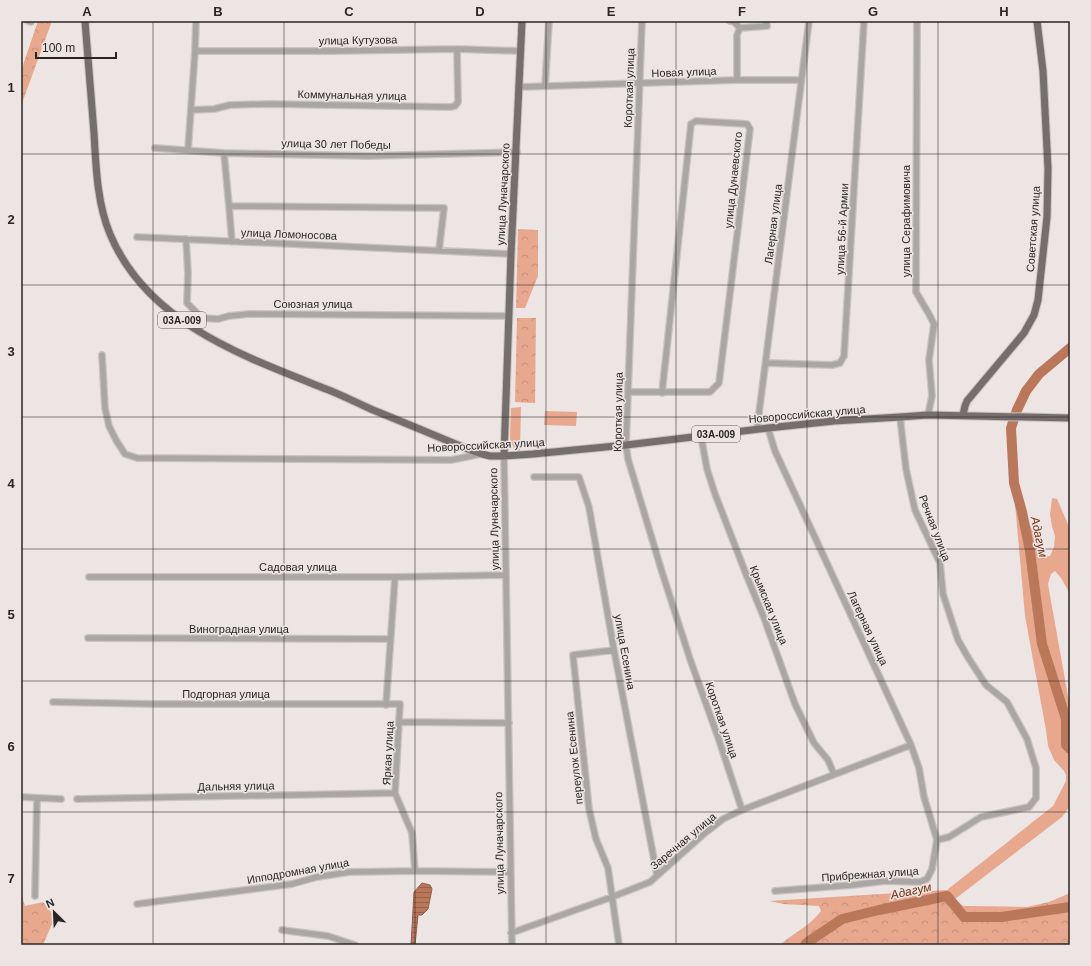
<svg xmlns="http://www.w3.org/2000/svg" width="1091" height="966" font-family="Helvetica,sans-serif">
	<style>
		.green { fill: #e8a88e }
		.forest { fill: url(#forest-crowns) }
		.water { fill: url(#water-rules); stroke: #8f5f4a }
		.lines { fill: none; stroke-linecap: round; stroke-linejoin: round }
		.river { stroke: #bb775a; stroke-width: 10 }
		.minor-casing { stroke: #c9c3c1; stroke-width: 8 }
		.major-casing { stroke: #c9c3c1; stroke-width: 9 }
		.minor { stroke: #a9a6a4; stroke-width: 5.5 }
		.major { stroke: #746f6d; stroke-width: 7 }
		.grid { fill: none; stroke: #282625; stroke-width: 1; stroke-opacity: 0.55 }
		.labels { text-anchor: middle; stroke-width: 3; stroke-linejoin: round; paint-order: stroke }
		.shield { fill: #ece5e3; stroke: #635f5e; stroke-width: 1 }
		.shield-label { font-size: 10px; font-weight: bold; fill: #282625 }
		.street-label { font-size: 11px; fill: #282625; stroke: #ece5e3 }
		.water-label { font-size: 12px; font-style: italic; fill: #6f2f0f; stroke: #ece5e3 }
		.neatline { fill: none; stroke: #282625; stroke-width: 1.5 }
		.grid-label { font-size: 13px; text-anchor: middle; font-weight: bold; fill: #282625 }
	</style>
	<defs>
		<pattern id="forest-crowns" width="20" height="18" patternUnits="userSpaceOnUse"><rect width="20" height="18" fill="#e8a88e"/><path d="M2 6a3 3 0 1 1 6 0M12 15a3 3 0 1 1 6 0" fill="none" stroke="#c7907a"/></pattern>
		<pattern id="water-rules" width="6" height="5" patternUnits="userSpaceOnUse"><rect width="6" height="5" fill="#bb775a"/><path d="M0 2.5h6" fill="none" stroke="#98614a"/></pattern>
	</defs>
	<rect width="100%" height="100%" fill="#ece5e3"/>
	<path class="green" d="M521,407L520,451L514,448L510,439L511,408Z
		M545,411L577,412L576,426L544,425Z
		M1014,492L1026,514L1029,524L1035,533L1038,548L1040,553L1044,557L1050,556L1054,547L1055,536L1052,526L1050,515L1052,498L1057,499L1070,529V594L1061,578L1055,571L1051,574L1048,584L1069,702L1070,806L1062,817L955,899L945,890H947L1053,806L1066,781V775L1064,771L1054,760L1048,746L1046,730L1025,616Z"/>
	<path class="forest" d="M38,21H52L21,106V71Z
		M518,229L538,230V276L525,308H516Z
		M517,318H536L535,403L515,402Z
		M945,890L963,906H974L1027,907L1049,902L1070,893V945H780C793,933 810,926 821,911L819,906L784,904L769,901Z
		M21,893L25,906L43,902L55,917L43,945H21Z"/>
	<path class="water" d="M422,883L430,885L432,889L428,909L422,915H418L415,945H411L414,892Z"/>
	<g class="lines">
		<path class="river" d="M1070,348L1039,374L1026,391L1017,410L1011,428L1014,483L1022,512L1030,551L1042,644L1066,719V745L1070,749
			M805,945L808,942L842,919L879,910L947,896L964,917H1001L1070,907"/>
		<g class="minor-casing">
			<path id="minor" d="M28,21L31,22
				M642,21L626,445L628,459L662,572L690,659L719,740L742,810
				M730,21H733L740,28
				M917,21L916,292L929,314L934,324L929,360L932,396L928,415
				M195,51H333L457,49L521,51
				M737,80V35L740,28L767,26L766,21
				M545,86L549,21
				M520,87L737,80H801
				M191,110L214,109L230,105L269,104L450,107L455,106L458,102L457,49
				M155,148L224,153L368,156L517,152
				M188,150L195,51L196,21
				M224,153L229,206L232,242
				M229,206L444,208L439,250
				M137,237L511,254
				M186,239L188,273L187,303L202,318L218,319L229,316L249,314L509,316
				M102,355L105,408L109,426L116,440L125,454L137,458L451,460L481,454
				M766,363L832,365L840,363L844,356L864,21
				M628,392H710L719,383L750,129L747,124L696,121L691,124L662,393
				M900,417L906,469L915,510L940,563L943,594L958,640L969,659L986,685L1007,702L1027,739L1036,768V798L1029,807L981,817L949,837L937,840
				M768,428L775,451L911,745L919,768L924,797L937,840L932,869L927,879L920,882L885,881L852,885L775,891
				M757,429L809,21
				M701,436L707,469L715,494L746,574L764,618L795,704L814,743L828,760L834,774
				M504,456L512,945
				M534,477H579L589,507L614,650L657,875
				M89,577H395L506,575
				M88,638L390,639
				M614,650L573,655L589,809L596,839L608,868L619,945
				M53,702L153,704H400L395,793L412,833L415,871
				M386,705L395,577
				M399,722L509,723
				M21,797L61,799
				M77,799L395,793
				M35,896L37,798
				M137,904L292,884L317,877L350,872L415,871L510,872
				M282,930L328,936L355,945
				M511,933L612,897L650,882L705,833L723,819L742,810L911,745"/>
		</g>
		<g class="major-casing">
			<path id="major" d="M85,21C88,58 91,96 94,133C96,167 97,203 110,234C147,323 243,356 326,389C342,395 357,403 373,410C403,422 434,435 465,448L482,454L490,456H504L533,454L626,445L768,428L834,421L900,417L928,415L1070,418
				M963,415L965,406L967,401L1024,333L1034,315L1038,300L1047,217L1048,169L1043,71L1037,21
				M504,456L511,254L522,21"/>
		</g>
		<use href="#minor" class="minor"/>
		<use href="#major" class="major"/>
	</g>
	<path class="grid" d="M153,21V945M284,21V945M415,21V945M546,21V945M676,21V945M807,21V945M938,21V945M21,154H1070M21,285H1070M21,417H1070M21,549H1070M21,681H1070M21,812H1070"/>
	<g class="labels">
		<g class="shield">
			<rect x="158" y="312" width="48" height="16" rx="3"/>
			<rect x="692" y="426" width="48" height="16" rx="3"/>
		</g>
		<g class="shield-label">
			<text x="182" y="324">03А-009</text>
			<text x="716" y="438">03А-009</text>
		</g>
		<g class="street-label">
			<text transform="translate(358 40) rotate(-1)" y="4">улица Кутузова</text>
			<text transform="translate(684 72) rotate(-2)" y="4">Новая улица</text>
			<text transform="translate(629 88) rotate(-88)" y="4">Короткая улица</text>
			<text transform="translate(352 95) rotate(1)" y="4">Коммунальная улица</text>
			<text transform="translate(336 144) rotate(1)" y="4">улица 30 лет Победы</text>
			<text transform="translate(733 180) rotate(-84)" y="4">улица Дунаевского</text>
			<text transform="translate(503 194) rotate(-87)" y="4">улица Луначарского</text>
			<text transform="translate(906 221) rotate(-90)" y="4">улица Серафимовича</text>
			<text transform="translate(773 224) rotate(-83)" y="4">Лагерная улица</text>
			<text transform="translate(842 229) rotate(-87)" y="4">улица 56-й Армии</text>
			<text transform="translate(1033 229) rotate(-86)" y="4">Советская улица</text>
			<text transform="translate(289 234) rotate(2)" y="4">улица Ломоносова</text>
			<text x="313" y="308">Союзная улица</text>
			<text transform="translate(618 412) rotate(-89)" y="4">Короткая улица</text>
			<text transform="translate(807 414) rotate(-5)" y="4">Новороссийская улица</text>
			<text transform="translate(486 445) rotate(-3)" y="4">Новороссийская улица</text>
			<text transform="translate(494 519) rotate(-91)" y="4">улица Луначарского</text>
			<text transform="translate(935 528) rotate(69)" y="4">Речная улица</text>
			<text x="298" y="571">Садовая улица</text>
			<text transform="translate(769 605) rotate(68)" y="4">Крымская улица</text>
			<text transform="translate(868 628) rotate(65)" y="4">Лагерная улица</text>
			<text x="239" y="633">Виноградная улица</text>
			<text transform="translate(625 652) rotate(80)" y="4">улица Есенина</text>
			<text x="226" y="698">Подгорная улица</text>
			<text transform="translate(722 720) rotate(71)" y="4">Короткая улица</text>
			<text transform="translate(388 753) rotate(-87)" y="4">Яркая улица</text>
			<text transform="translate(574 758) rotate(-96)" y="4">переулок Есенина</text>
			<text transform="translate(236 786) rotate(-1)" y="4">Дальняя улица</text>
			<text transform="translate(683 841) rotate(-40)" y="4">Заречная улица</text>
			<text transform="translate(499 843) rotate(-91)" y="4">улица Луначарского</text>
			<text transform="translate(298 871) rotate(-10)" y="4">Ипподромная улица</text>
			<text transform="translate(870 874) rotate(-4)" y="4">Прибрежная улица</text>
		</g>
		<g class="water-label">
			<text transform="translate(1039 537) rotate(78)" y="4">Адагум</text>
			<text transform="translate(911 891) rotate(-12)" y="4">Адагум</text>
		</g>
	</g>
	<rect width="1091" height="966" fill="none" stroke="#ece5e3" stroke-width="44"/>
	<g transform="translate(54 912) rotate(336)" stroke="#ece5e3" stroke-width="3" paint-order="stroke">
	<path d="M0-3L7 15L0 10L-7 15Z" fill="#282625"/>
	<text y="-6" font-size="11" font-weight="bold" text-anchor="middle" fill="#282625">N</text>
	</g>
	<path d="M36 52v6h80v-6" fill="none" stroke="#282625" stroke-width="2"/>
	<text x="42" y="52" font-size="12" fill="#282625" stroke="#ece5e3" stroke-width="3" paint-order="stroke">100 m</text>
	<rect x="22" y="22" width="1047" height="922" class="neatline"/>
	<g class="grid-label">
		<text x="87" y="16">A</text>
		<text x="218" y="16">B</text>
		<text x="349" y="16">C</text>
		<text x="480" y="16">D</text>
		<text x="611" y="16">E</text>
		<text x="742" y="16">F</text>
		<text x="873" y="16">G</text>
		<text x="1004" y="16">H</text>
		<text x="11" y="92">1</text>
		<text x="11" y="224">2</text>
		<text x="11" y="356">3</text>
		<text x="11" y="488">4</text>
		<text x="11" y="619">5</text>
		<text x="11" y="751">6</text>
		<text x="11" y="883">7</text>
	</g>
</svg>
